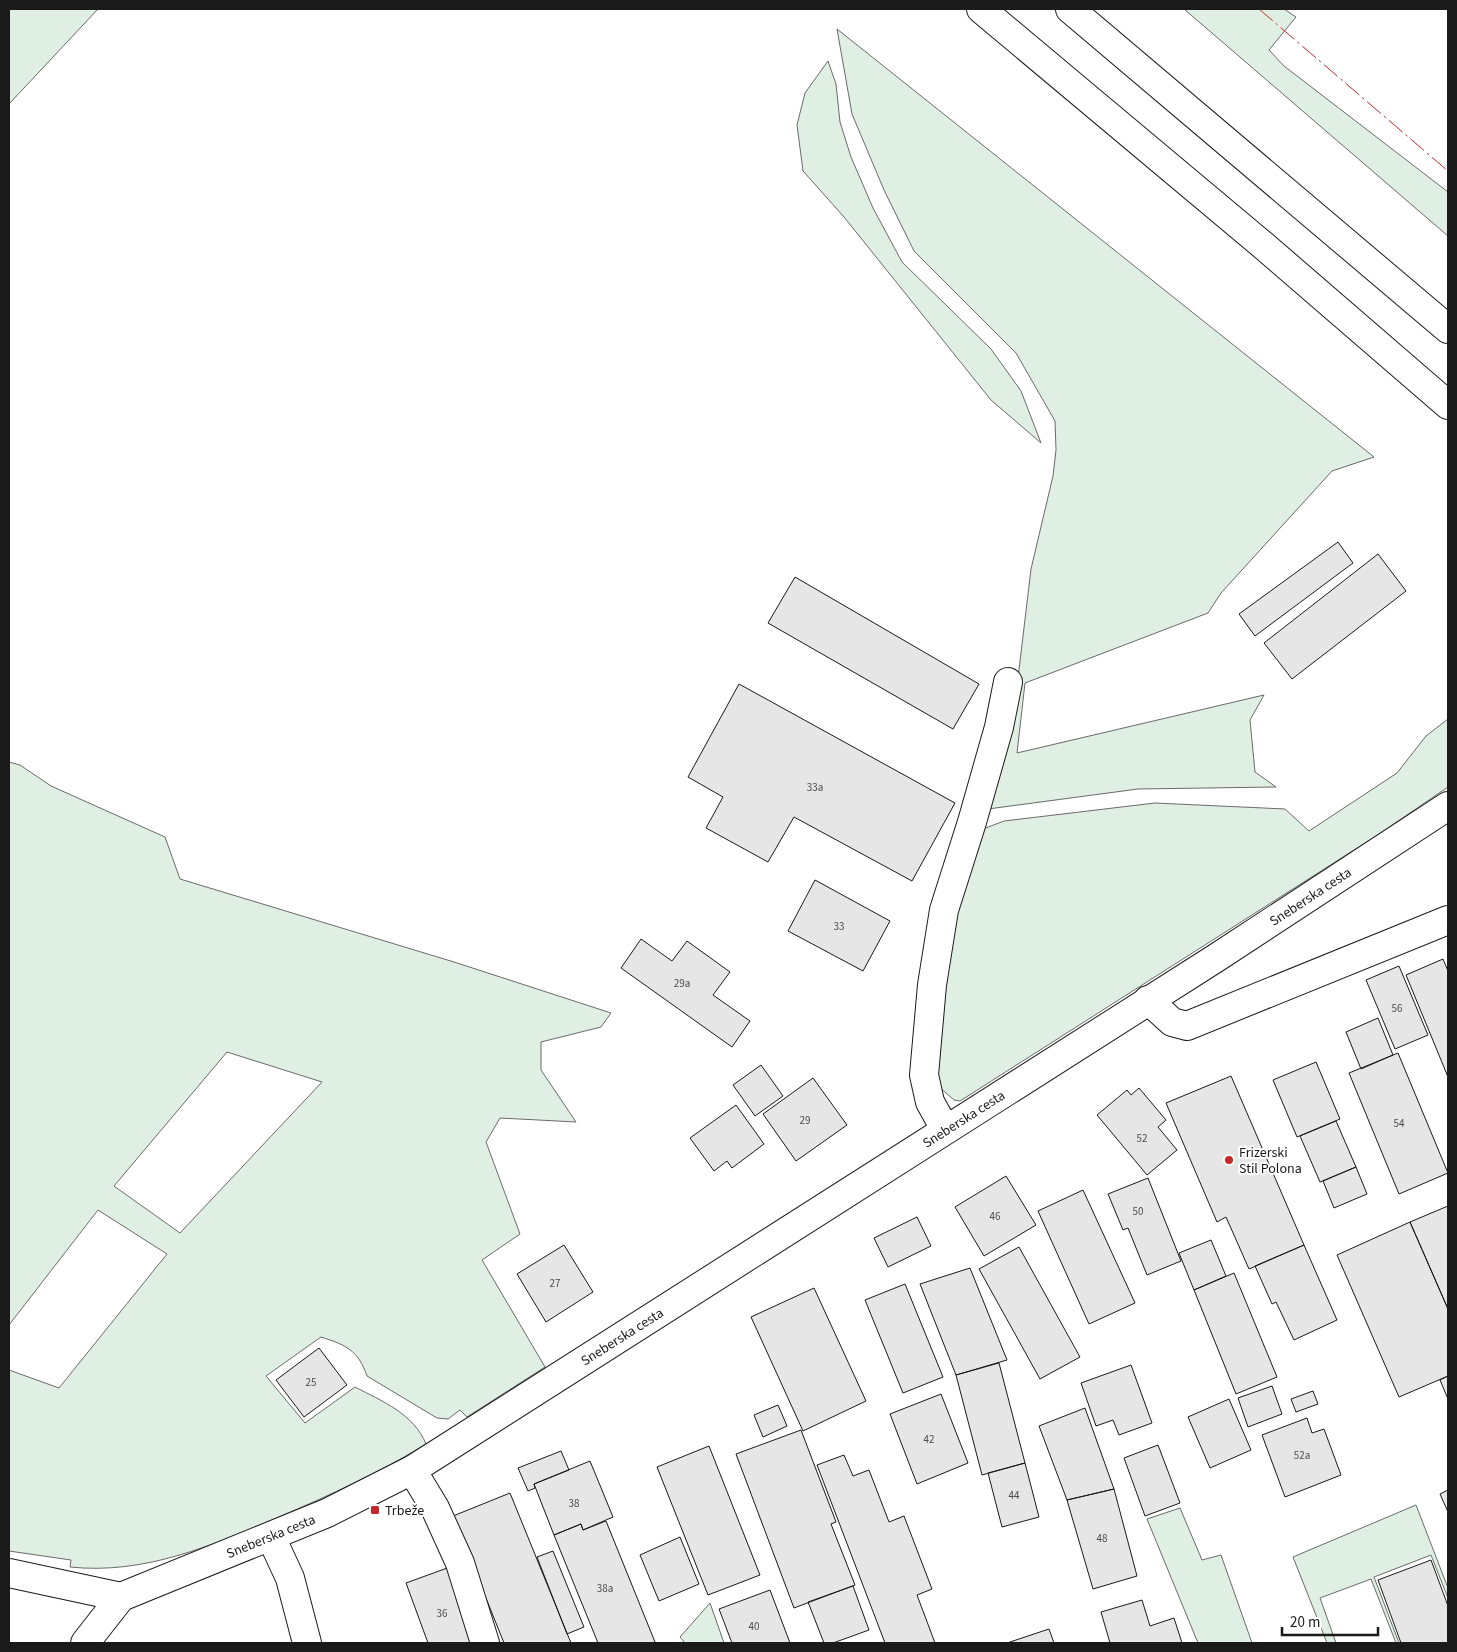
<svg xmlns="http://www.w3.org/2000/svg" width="1457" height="1652" font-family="'Source Sans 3',sans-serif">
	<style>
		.green { fill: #e0efe3; stroke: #6a6a6a; fill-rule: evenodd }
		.building { fill: #e6e6e6; stroke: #1a1a1a }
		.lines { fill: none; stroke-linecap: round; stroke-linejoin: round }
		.minor-casing { stroke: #1a1a1a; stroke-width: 30 }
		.highway-casing { stroke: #1a1a1a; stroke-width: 30 }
		.minor { stroke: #fff; stroke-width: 28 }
		.highway { stroke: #fff; stroke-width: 28 }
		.power { stroke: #c62828; stroke-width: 1; stroke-dasharray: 18 4 2.5 4; stroke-linecap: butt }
		.poi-dot { fill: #c62828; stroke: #fff; stroke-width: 2 }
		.labels { text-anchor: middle; stroke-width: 4; stroke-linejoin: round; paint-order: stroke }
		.number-label { font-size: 11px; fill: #4d4d4d }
		.street-label { font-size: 14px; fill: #1a1a1a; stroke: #fff }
		.poi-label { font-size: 14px; fill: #1a1a1a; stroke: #fff; text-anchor: start }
	</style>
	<rect width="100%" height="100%" fill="#fff"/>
	<path class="green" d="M9,9H98L9,104Z
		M1184,9H1284L1296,17L1269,50L1284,66L1448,192V236Z
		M837,29L1374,457L1332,471L1221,593L1208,613L1025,683L1017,753L1264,695L1250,720L1255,772L1276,787L1138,789L988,809L1018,678L1031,569L1053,476L1056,450L1055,421L1016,353L914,251L884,190L852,114Z
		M828,61L836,84L840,122L851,157L873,208L902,262L991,349L1021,391L1041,443L991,400L844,217L803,171L797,125L805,93Z
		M1448,719V787L1376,836L960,1101L954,1100L938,1086L936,1035L954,912L983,829L1004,821L1155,803L1285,809L1309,831L1397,773L1426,736Z
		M9,762L20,765L51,786L165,837L180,879L454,962L611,1013L601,1027L541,1042V1070L576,1122L500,1118L486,1142L520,1234L482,1260L545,1367L467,1417L460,1410L448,1419L437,1418L367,1376C358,1350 346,1345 321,1337L266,1376L305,1423L355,1387C382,1401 414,1414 426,1444C379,1473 330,1495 279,1517C213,1545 145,1575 70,1567L71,1560L9,1551V1370L59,1388L167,1254L98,1210L9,1325ZM227,1052L322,1082L180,1233L114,1186Z
		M1416,1505L1448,1588V1598L1431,1555L1374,1577L1399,1643H1396L1371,1579L1320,1598L1336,1643H1327L1293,1557Z
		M1180,1508L1202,1560L1221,1555L1252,1643H1198L1147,1519Z
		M710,1603L724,1643H685L680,1637Z"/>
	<path class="building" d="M1338,542L1353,563L1255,636L1239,614Z
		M1378,554L1406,591L1292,679L1264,643Z
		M795,577L979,684L953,729L768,623Z
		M739,684L955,803L912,881L794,817L768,862L706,828L723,797L688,777Z
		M815,880L890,921L863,971L788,931Z
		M641,939L672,961L687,941L730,972L713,995L750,1021L732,1047L621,968Z
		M1443,959L1448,971V1077L1406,975Z
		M1399,966L1428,1035L1395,1049L1366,980Z
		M1378,1018L1393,1055L1361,1069L1346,1032Z
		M1398,1053L1448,1173L1399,1194L1349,1073Z
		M1316,1062L1340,1119L1297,1137L1273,1080Z
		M761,1065L783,1096L755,1116L733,1085Z
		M1231,1076L1304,1245L1249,1269L1226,1217L1217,1222L1166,1103Z
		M813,1078L847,1125L796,1161L763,1114Z
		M1139,1088L1166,1120L1158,1127L1177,1150L1147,1175L1097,1115L1127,1090L1131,1095Z
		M736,1105L764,1144L732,1168L727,1161L714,1171L690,1138Z
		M1336,1121L1356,1167L1320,1182L1300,1136Z
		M1356,1167L1367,1194L1334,1208L1323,1181Z
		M1006,1176L1036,1225L984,1256L955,1207Z
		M1148,1178L1181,1261L1147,1275L1128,1228L1123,1230L1108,1194Z
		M1083,1190L1135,1303L1089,1324L1038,1211Z
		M1448,1206V1309L1410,1222Z
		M917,1217L931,1246L888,1267L874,1238Z
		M1410,1222L1448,1309V1376L1399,1397L1337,1255Z
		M1211,1240L1226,1276L1194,1290L1179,1253Z
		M564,1245L593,1292L546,1322L517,1274Z
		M1304,1245L1337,1320L1294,1340L1276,1302L1272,1304L1255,1266Z
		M1019,1247L1080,1357L1040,1379L979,1269Z
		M970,1268L1007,1360L956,1375L920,1284Z
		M1234,1273L1277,1377L1236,1394L1194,1290Z
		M905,1284L943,1377L903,1393L865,1300Z
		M814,1288L866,1401L803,1431L751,1317Z
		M319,1348L347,1385L304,1417L276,1380Z
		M999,1363L1025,1463L982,1475L956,1375Z
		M1131,1365L1152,1423L1119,1435L1113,1420L1096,1426L1081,1383Z
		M1448,1376V1399L1440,1380Z
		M1272,1386L1282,1414L1248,1427L1238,1398Z
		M1313,1391L1318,1404L1296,1412L1291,1399Z
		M941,1394L968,1463L917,1484L890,1414Z
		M1229,1399L1251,1450L1210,1468L1188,1417Z
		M778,1405L787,1426L763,1437L754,1415Z
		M1085,1408L1114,1489L1067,1500L1039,1426Z
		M1307,1418L1312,1433L1324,1429L1341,1475L1285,1497L1262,1435Z
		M801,1430L836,1522L831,1524L855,1585L794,1608L736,1454Z
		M1158,1445L1180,1503L1145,1516L1124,1458Z
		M709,1446L760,1575L708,1595L657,1467Z
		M561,1451L569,1470L534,1484L535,1488L528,1491L518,1468Z
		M844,1455L853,1476L869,1470L889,1522L904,1516L932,1589L917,1595L935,1643H885L817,1465Z
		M590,1461L613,1517L583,1530L581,1524L554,1535L534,1484Z
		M1025,1463L1039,1517L1002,1527L988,1473Z
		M1114,1489L1137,1576L1093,1589L1067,1500Z
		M1448,1490V1512L1440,1494Z
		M510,1493L571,1643H504L453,1516Z
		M606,1521L655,1642L652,1643H598L554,1535L581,1524L583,1530Z
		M680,1537L699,1584L659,1601L640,1555Z
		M553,1551L584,1627L567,1634L537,1557Z
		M1431,1560L1448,1606V1643H1401L1378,1580Z
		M450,1567L478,1643H428L406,1583Z
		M853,1586L869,1630L833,1643H824L808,1602Z
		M770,1590L790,1643H732L719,1609Z
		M1142,1600L1150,1626L1174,1618L1182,1643H1110L1101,1612Z
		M1049,1629L1054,1643H1007Z"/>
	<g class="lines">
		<g class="minor-casing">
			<g id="minor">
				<path d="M1148,1000L1172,1022L1187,1026L1448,920"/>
				<path d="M945,1129L930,1102L924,1075L932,985L944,910L972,822L999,727L1008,682"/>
				<path d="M412,1470L435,1508L460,1563L485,1643"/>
				<path d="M271,1537L290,1578L307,1643"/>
				<path d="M9,1573L121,1597"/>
				<path id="s1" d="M85,1643L121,1597L327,1513L412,1470L1216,958L1448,806"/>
			</g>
		</g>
		<g class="highway-casing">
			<path id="highway" d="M981,9L1264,246L1448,405
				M1070,9L1448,329"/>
		</g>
		<use href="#minor" class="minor"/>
		<use href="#highway" class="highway"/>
		<path class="power" d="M1259,9L1448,171"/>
	</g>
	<g class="poi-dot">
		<circle cx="1229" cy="1160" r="5"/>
		<rect x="370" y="1505" width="10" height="10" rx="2.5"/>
	</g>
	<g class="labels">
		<g class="number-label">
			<text x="815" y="791">33a</text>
			<text x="839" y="930">33</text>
			<text x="682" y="987">29a</text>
			<text x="1397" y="1012">56</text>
			<text x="805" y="1124">29</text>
			<text x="1399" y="1127">54</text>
			<text x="1142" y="1142">52</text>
			<text x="1138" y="1215">50</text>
			<text x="995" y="1220">46</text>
			<text x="555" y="1287">27</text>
			<text x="311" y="1386">25</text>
			<text x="929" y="1443">42</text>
			<text x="1302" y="1459">52a</text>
			<text x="1014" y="1499">44</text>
			<text x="574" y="1507">38</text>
			<text x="1102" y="1542">48</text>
			<text x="605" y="1592">38a</text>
			<text x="442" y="1617">36</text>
			<text x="754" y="1630">40</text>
		</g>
		<g class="street-label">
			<text dy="5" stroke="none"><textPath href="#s1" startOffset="1442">Sneberska cesta</textPath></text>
			<text dy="5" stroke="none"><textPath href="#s1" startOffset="1030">Sneberska cesta</textPath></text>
			<text dy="5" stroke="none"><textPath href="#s1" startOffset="625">Sneberska cesta</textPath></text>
			<text dy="5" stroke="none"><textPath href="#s1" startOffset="220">Sneberska cesta</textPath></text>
		</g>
		<g class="poi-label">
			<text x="1239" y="1157">Frizerski<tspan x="1239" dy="16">Stil Polona</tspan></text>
			<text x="385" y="1515">Trbeže</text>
		</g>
	</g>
	<rect width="1457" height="1652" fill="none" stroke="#1a1a1a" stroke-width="20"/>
	<path d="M1282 1627v8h96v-8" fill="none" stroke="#1a1a1a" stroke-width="2.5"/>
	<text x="1290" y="1627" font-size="15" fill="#1a1a1a" stroke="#ffffff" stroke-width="4" paint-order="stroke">20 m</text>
</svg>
